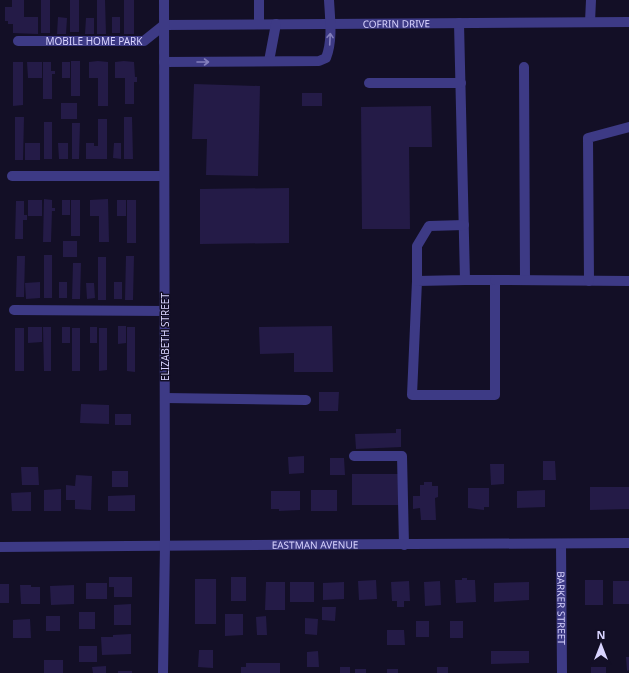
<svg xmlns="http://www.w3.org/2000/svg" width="629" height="673" font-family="'Noto Sans',sans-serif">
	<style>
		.building { fill: #241b47 }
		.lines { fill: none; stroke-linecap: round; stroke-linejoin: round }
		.minor { stroke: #3d3a85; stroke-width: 10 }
		.oneway { stroke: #837fbc }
		.labels { text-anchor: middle; stroke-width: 3; stroke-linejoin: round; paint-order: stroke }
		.street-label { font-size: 10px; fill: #d9d4ff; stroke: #130f26 }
	</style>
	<rect width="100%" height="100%" fill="#130f26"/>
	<path class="building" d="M12,0H24V17H38V34L13,33V24H8V21H5V7H12Z
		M41,0H50V33H41Z
		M70,0H79V32H70Z
		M97,0H105L106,34H97Z
		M124,0H134V34H124Z
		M58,17L67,18L66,34H57Z
		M112,17H120V33H112Z
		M86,18H94V34H85Z
		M71,61H80V96H71Z
		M98,61L108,62V106H98V78H89V62Z
		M124,61L134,62L135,77H137V82H134V104H125V78H115V62Z
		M13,62H23V105L13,106Z
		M27,62H42V78H28Z
		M43,62H51V71H55V74H52V99H43Z
		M62,62H70V78H62Z
		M194,84L260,86L258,176L206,175L207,139H192Z
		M302,93H322V106H302Z
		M61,103H77V119H61Z
		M431,106L432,147H409L410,229H362L361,107Z
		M15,117H24L23,160H15Z
		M124,117H132L133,159H124Z
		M98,119H107V159H86V143H94V146H98Z
		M44,122H52V159H44Z
		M72,123H80L79,159H72Z
		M25,143H40V160H25Z
		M58,143H68V159H59Z
		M114,143H121V159L113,158Z
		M289,188V243L200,244V189Z
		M44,199L52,200V208H55V211H52L51,242H43Z
		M108,199L109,242H99V216H90V200Z
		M28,200H42V216H28Z
		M62,200H70V215H62Z
		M71,200H80V236H71Z
		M117,200H126V216H117Z
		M127,200H136V243H127Z
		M16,201H24V215H27V220H23V239H15Z
		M63,241H77V257H63Z
		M44,255H52V298H44Z
		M17,256H25L24,297H16Z
		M126,256H134L133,300H125Z
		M98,257H106V300H98Z
		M73,263H81L80,299H72Z
		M40,282V298L26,299L25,283Z
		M59,282H67V298H59Z
		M114,282H122V299H114Z
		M86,283H94L95,298L87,299Z
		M118,326H126V343L118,344Z
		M332,326L333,372H294V353L260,354L259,327Z
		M28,327H42V342L28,343Z
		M43,327H51V371H44Z
		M62,327H70V343H62Z
		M90,327H97V343H90Z
		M127,327H135V372L127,371Z
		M15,328H24V371H15Z
		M72,328H80V371H72Z
		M99,328H107V370L99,371Z
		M319,392H339L338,411H319Z
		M81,404L109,405V424L80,423Z
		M115,414H131V425H115Z
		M396,429H401V447L356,449L355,434L396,433Z
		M304,456V473L289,474L288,457Z
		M330,458H344L345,475H330Z
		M543,461H555L556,480H543Z
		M490,464H504V484L491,485Z
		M21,467H38L39,485H22Z
		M112,471H128V487H112Z
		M352,474H399V505H352Z
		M76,475L92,476L91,510L75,509V500H66V485L75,486Z
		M424,482H432V486H438V497L435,498L436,520H421L420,508L413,509V496H420V485H424Z
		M590,487H629V509L590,510Z
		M468,488H489V507H484V510L468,508Z
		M61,489V511H44V490Z
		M311,490H337V511H311Z
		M545,490V507L517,508V491Z
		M271,491H300V510L279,511V509H271Z
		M31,492V511H12L11,493Z
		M135,495V511H108V496Z
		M109,577H132V597H114V587H109Z
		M231,577H246V601H231Z
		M462,578H467V580H475L476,602L456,603L455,580H462Z
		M195,579H216V624H195Z
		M376,580L377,599L359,600L358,581Z
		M585,580H603V605H585Z
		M409,581L410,601H404V607H397V601H392L391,582Z
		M440,581L441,605L425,606L424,582Z
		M613,581H629V604H613Z
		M266,582H285V610H265Z
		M290,582H314V602H290Z
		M344,582V599L323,600V583Z
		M529,582V600L494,602V583Z
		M86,583H107V599H86Z
		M0,584H9V603H0Z
		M20,585H31V587H40V604H21Z
		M74,585V604L51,605L50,586Z
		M131,604V625H114V605Z
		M322,607H336L335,621L322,620Z
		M79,612H95V629H79Z
		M225,614H243V635L225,636Z
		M46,616H60V631H46Z
		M266,616L267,635H257L256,617Z
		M305,618L318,619L317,635L305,634Z
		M30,619L31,638H13V620Z
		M416,621H429V637H416Z
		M450,621H463V638H450Z
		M387,630H404L405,645H387Z
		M131,634V654L102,655L101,637H113V635Z
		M79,646H97V662H79Z
		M199,650H213V668L198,667Z
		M318,651L319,667H307V652Z
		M491,651H529V663L491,664Z
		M626,657H629V670L627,671Z
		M44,660H63V673H44Z
		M246,663H280V673H241V667H246Z
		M106,666V673H93L92,667Z
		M340,667H350V673H340Z
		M437,667H448V673H437Z
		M591,667H606V673H591Z
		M355,669H366V673H355Z
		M387,669H398V673H387Z
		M118,671H132V673H118Z"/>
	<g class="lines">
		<g class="minor">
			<path d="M259,0V24"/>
			<path d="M590,22L591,0"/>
			<path d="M459,23L465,280H495V395H412L417,281L465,280"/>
			<path id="s1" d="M18,41H144L164,25L629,22"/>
			<path d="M269,61L276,24"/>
			<path d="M164,62L319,61L326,58C333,40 330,19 329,0"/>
			<path d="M524,67L525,279"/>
			<path d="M369,83H461"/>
			<path d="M12,176H164"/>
			<path d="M495,280L629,281"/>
			<path d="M417,281V246L429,226L464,225"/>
			<path d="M589,281L588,138L629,127"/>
			<path d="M14,310L165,311"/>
			<path d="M165,398L306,400"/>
			<path d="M354,456H402L404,545"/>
			<path id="s2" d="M561,544L562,673"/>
			<path id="s3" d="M0,547C210,544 419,545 629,543"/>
			<path d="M163,673L165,545L164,0"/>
		</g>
	</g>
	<defs><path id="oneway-shaft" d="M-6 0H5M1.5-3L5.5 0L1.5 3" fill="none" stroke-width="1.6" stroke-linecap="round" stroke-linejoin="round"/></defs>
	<g class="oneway">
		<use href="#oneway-shaft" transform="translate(330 39) rotate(-87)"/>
		<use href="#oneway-shaft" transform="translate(203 62)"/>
	</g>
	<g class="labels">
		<g class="street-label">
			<text dy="4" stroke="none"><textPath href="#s1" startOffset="384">COFRIN DRIVE</textPath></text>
			<text dy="4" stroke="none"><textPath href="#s1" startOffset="76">MOBILE HOME PARK</textPath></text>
			<text transform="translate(165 337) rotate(-90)" y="4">ELIZABETH STREET</text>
			<text dy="4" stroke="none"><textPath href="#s3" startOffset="315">EASTMAN AVENUE</textPath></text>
			<text dy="4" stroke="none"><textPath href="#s2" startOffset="64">BARKER STREET</textPath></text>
		</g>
	</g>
	<g transform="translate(601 645)" stroke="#130f26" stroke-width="3" paint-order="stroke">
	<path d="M0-3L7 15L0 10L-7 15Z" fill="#d9d4ff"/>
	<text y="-6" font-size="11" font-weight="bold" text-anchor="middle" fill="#d9d4ff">N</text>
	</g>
</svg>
